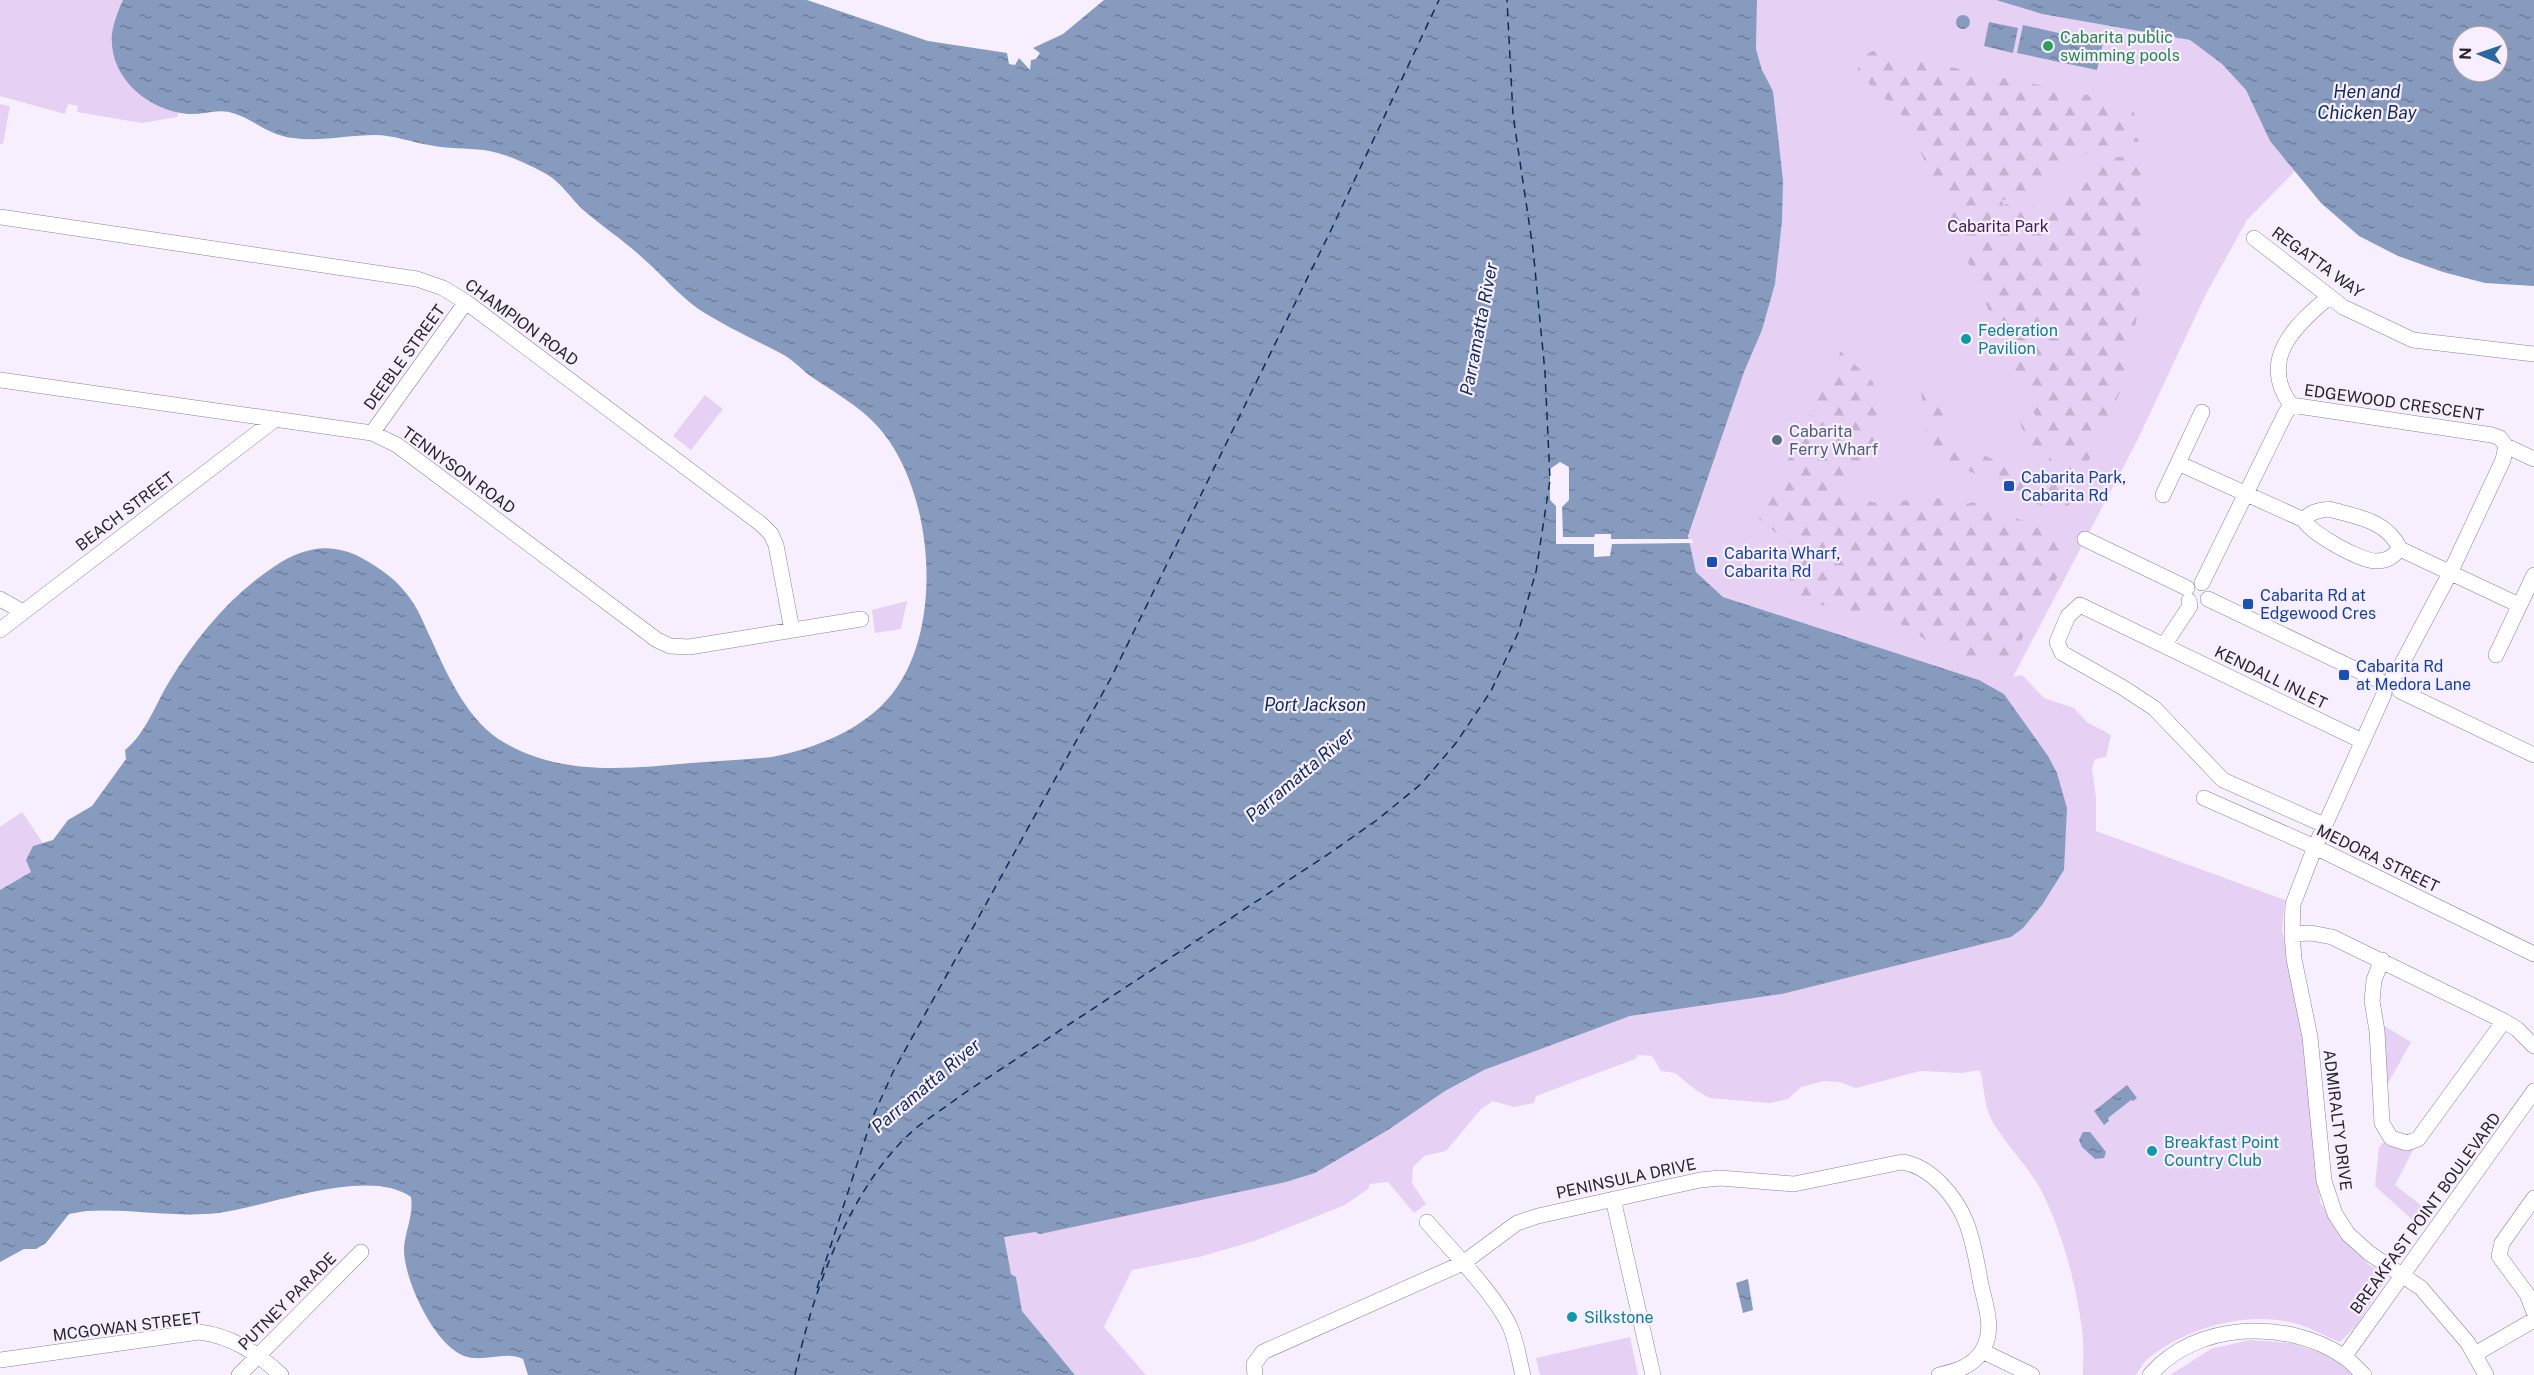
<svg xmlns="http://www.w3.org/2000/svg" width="2534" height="1375" font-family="'Public Sans',sans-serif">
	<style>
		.green { fill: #e6d0f4 }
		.forest { fill: url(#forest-firs) }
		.water { fill: url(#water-ripples); fill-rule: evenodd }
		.pier { fill: #f8effe }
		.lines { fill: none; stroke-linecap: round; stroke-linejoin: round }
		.ferry { stroke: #102a57; stroke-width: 1.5; stroke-dasharray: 8 6; stroke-linecap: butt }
		.minor-casing { stroke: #8c8293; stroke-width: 16 }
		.minor { stroke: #fff; stroke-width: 15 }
		.leisure-dot { fill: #2e9e5b; stroke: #f8effe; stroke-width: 2 }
		.culture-dot { fill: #0f9aa8; stroke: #f8effe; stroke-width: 2 }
		.service-dot { fill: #5c6f8a; stroke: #f8effe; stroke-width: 2 }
		.transit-dot { fill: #1a4fb4; stroke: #f8effe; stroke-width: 2 }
		.labels { text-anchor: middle; stroke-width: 4.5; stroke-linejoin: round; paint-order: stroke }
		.leisure-label { font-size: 16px; fill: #27864d; stroke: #f8effe; text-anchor: start }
		.park-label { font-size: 16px; fill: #402151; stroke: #f8effe }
		.street-label { font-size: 16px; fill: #29252c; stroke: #f8effe }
		.culture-label { font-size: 16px; fill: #0d838f; stroke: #f8effe; text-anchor: start }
		.service-label { font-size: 16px; fill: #4e5e75; stroke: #f8effe; text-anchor: start }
		.transit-label { font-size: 16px; fill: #164399; stroke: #f8effe; text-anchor: start }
		.water-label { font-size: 18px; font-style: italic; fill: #102a57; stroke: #f8effe }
	</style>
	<defs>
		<pattern id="forest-firs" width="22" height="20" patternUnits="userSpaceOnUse" patternTransform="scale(1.5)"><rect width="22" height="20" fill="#e6d0f4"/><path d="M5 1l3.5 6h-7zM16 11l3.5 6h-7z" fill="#c5b2d1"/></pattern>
		<pattern id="water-ripples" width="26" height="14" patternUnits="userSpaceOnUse" patternTransform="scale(1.5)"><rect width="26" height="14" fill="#869bbe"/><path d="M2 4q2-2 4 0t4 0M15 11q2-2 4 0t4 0" fill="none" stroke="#6e7e9b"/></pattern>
	</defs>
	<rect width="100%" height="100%" fill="#f8effe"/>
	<path class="green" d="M0,0H123L116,17L123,76L148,101L178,112L177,117L142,123L77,112L78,106L68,104L65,114L0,96Z
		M1757,0H1996L2042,14L2190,40L2222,64L2246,90L2270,141L2295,171L2247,220L2206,294L2137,441L2013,677L2022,675L2044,698L2074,708L2087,722L2111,735L2106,757L2095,759L2092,768L2096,798V831L2285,900L2282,930L2305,1040L2320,1202L2342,1235L2369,1265L2383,1272L2385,1281L2356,1326L2340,1342C2327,1337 2314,1330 2301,1325C2253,1309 2189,1326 2150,1357C2144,1361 2140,1369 2136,1375H2083C2083,1360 2084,1344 2082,1329C2076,1284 2063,1235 2043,1194C2029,1166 2006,1146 1991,1119C1984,1105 1984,1085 1980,1070L1962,1073L1920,1071L1856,1088L1840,1082L1824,1081L1801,1087L1788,1099L1770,1103L1710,1098L1697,1091L1675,1073L1661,1071L1652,1056L1638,1055L1635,1059L1536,1096L1534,1103L1514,1107L1493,1101L1481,1109L1446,1151L1424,1156L1413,1167L1412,1183L1426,1204L1414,1213L1388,1182L1370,1184L1368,1189L1345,1205L1254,1241L1203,1256L1132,1270L1104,1327L1146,1375H1075L1022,1311L1016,1277L1011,1274L1003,1237L1286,1182L1315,1173L1388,1130L1445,1091L1484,1070L1630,1016L1782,994L2011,937C2034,920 2048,895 2064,870L2017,712L2004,694L1979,680L1723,597L1696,572L1688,537L1744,372L1762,330L1775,284L1783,180L1773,91L1762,70L1756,49Z
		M0,104L10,106L3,144H0Z
		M705,395L723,409L691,450L673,436Z
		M907,601L901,629L875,633L872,610Z
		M22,812L43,843L33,846L32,872L0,890V827Z
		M2381,1024L2411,1042L2386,1087Z
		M2386,1140L2415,1146L2395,1185L2427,1210L2417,1224L2375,1186L2379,1147Z
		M1630,1337L1638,1375H1540L1536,1358Z
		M2250,1340L2291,1343L2328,1355L2355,1375H2170L2211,1349Z"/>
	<path class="forest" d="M1872,51L2113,100L2131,106L2147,143L2122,140L2062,162L2025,187L2029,195L2002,200L2003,205L2030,200L2038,215L2089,180L2104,158L2130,156L2141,161L2145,194L2146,228L2138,311L2125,381L2076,489L2029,404L1907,120L1857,72L1861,58Z
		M1841,351L1873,382L1881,432L1846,495L1876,503L1938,498L1958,506L1974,502L1989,506L2043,530L2074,548L2006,667L1945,652L1896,621L1816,604L1789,591L1793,546L1759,519Z
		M1921,390L1937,391L1944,410L1950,438L2048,487L2027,445L2016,408L2024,407L2072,499L2063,516L1942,458L1926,435Z"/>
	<path class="water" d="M123,0H807L928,41L1007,53L1009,64L1015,65L1019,58L1030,70L1031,60L1036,59L1040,53L1033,48L1063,34L1104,0H1757L1756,49L1762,70L1773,91L1783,180L1782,221L1775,284L1762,330L1744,372L1688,536L1696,572L1723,597L1979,680L2004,694L2048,756L2057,773L2067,808L2064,870L2042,905L2023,928L2011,937L1782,994L1630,1016L1484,1070L1445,1091L1388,1130L1315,1173L1286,1182L1040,1234L1035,1232L1004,1237L1011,1274L1016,1277L1022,1311L1075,1375H528L523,1359C505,1350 484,1363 464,1356C434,1344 405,1282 404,1251C404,1233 414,1216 411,1197C367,1166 268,1207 218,1213C174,1218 130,1208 86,1211L69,1214L46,1243L36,1249H24L0,1262V890L31,872L26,860L33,846L53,840L68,820L92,806L126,759L125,750C146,733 155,705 169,682C196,637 231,595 275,566C301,549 327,542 356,555C375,565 393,576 406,593C418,607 424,625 432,641C448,677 469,723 505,743C563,776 627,769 691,763C718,761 745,760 772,757C816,748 863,730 892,694C944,629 934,498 884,434C864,408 836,394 809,375C800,368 792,359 782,354C754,339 724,326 697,308C678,294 663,276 646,261C626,242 603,227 582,209C571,198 561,183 548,175C530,165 505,153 484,150C466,148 447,149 429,145C411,142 393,135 375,135C348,135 320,142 293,138C267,135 253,118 229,112C215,109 202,115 188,114C147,110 108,77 112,33C114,21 118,11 123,0Z
		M1996,0H2534V286L2485,283L2443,272L2398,256L2359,236L2321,203L2270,141L2246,90L2222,64L2190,40L2042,14ZM2462,36H2498V72H2462Z
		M1956 22a7 7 0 1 1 14 0a7 7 0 1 1-14 0Z
		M1989,22L2018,28L2013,53L1984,46Z
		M2023,25L2103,43L2097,70L2017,53Z
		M2127,1085L2137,1098L2133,1101L2131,1100L2108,1118L2109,1121L2104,1125L2094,1111Z
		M2083,1132H2090L2106,1152L2104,1158L2095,1159L2082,1147L2079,1140Z
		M1748,1279L1753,1310L1743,1313L1736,1283Z"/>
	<path class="pier" d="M1560,462L1569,467V500L1562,507L1563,537H1594L1595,534H1611V539H1692L1693,543L1612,544L1610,556L1594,557V544H1556V506L1550,500V469Z"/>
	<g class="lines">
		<path class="ferry" d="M817,1288L871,1121L893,1072L1111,678L1332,228L1439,0
			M795,1375C812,1293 850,1185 916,1128C930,1117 946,1107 960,1096L1327,855L1377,820L1421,784L1456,743L1491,691L1518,633L1536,572L1550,480L1545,372L1533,249L1513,115L1507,0"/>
		<g class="minor-casing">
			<path id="minor" d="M0,217L417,279L443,288L466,302L761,524L771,534L776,545L792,630
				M2254,238L2343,307L2413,340L2534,354
				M0,380L372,433L397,445L657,640L670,646L689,647L861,619
				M2291,405L2492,435L2500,438L2506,446L2534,459
				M2291,405C2258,360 2295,325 2329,297
				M372,433L466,302
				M2178,463L2304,520
				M2163,495L2202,412
				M2329,509C2357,517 2387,520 2400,549C2392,557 2388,561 2376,561C2361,561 2311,534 2304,520C2311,511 2318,511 2329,509Z
				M2085,539L2187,588
				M2400,549L2519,605
				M2202,583L2285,414L2291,405
				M0,599L23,612
				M2208,599L2380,681
				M0,630L273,421
				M2164,645L2190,606L2189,601
				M2496,655L2534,575
				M2393,676L2398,671L2450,573L2503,460L2506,446
				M2400,691L2534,755
				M2384,694L2315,847L2293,904L2292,934L2294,959L2310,1037L2324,1181L2335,1214L2348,1234L2369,1253L2421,1288L2468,1343L2486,1375
				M2204,798L2315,847L2534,954
				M2324,825L2223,780L2154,708L2122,687L2062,653L2057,642L2068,616L2080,605L2362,741
				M2292,934L2311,933L2332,937L2504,1021L2517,1029L2534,1046
				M2382,960L2374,980L2372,1001L2377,1031L2382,1123L2391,1138L2407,1143L2418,1139L2504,1021
				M2534,1198L2502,1243L2499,1256L2527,1294L2534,1312
				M1613,1199L1653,1375
				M1427,1222C1451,1250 1497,1296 1511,1329C1517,1344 1519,1360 1523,1375
				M1982,1351L2032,1375
				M2475,1354L2534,1320
				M2344,1357L2534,1091
				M0,1360L199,1332C232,1336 257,1353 281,1375
				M239,1375L361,1252
				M1255,1375L1254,1364L1263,1352L1463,1263L1517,1223L1538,1216L1700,1180L1720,1178L1794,1184L1902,1162C1931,1166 1956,1197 1966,1222C1974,1242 1977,1264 1981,1285C1986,1307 1995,1330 1982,1351C1972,1367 1956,1371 1939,1375
				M2150,1375C2196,1321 2287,1319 2343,1356C2351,1361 2357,1369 2364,1375"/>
		</g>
		<use href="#minor" class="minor"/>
	</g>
	<circle class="leisure-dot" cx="2048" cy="46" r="6"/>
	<g class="culture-dot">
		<circle cx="1966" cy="339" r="6"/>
		<circle cx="2152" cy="1151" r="6"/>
		<circle cx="1572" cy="1317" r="6"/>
	</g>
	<circle class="service-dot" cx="1777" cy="440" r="6"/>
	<g class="transit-dot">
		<rect x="2003" y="480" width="12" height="12" rx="3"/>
		<rect x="1706" y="556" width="12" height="12" rx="3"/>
		<rect x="2242" y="598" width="12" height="12" rx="3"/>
		<rect x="2338" y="669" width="12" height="12" rx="3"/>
	</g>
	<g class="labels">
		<g class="leisure-label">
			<text x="2060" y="43">Cabarita public<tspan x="2060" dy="18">swimming pools</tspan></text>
		</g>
		<g class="park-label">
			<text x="1998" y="232">Cabarita Park</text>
		</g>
		<g class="street-label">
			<text transform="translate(2318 262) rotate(36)" y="6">REGATTA WAY</text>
			<text transform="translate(522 322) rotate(36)" y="6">CHAMPION ROAD</text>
			<text transform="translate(404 357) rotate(-54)" y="6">DEEBLE STREET</text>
			<text transform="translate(2394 402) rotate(8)" y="6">EDGEWOOD CRESCENT</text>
			<text transform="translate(459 470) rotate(36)" y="6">TENNYSON ROAD</text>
			<text transform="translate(125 511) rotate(-37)" y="6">BEACH STREET</text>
			<text transform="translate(2271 677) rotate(26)" y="6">KENDALL INLET</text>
			<text transform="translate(2378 858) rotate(26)" y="6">MEDORA STREET</text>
			<text transform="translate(2338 1120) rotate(83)" y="6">ADMIRALTY DRIVE</text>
			<text transform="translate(1626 1178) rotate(-12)" y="6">PENINSULA DRIVE</text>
			<text transform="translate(2425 1213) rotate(-54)" y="6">BREAKFAST POINT BOULEVARD</text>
			<text transform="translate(287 1301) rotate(-45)" y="6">PUTNEY PARADE</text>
			<text transform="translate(127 1326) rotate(-7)" y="6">MCGOWAN STREET</text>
		</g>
		<g class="culture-label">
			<text x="1978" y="336">Federation<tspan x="1978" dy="18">Pavilion</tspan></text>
			<text x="2164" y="1148">Breakfast Point<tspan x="2164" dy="18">Country Club</tspan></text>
			<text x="1584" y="1323">Silkstone</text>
		</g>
		<g class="service-label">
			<text x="1789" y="437">Cabarita<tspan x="1789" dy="18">Ferry Wharf</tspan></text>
		</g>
		<g class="transit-label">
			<text x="2021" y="483">Cabarita Park,<tspan x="2021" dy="18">Cabarita Rd</tspan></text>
			<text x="1724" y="559">Cabarita Wharf,<tspan x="1724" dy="18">Cabarita Rd</tspan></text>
			<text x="2260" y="601">Cabarita Rd at<tspan x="2260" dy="18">Edgewood Cres</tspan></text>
			<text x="2356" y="672">Cabarita Rd<tspan x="2356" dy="18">at Medora Lane</tspan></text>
		</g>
		<g class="water-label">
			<text x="2367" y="98">Hen and<tspan x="2367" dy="21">Chicken Bay</tspan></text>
			<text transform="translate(1479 329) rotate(-79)" y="6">Parramatta River</text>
			<text x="1315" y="711">Port Jackson</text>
			<text transform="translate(1300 775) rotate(-40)" y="6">Parramatta River</text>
			<text transform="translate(926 1086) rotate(-40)" y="6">Parramatta River</text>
		</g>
	</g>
	<g transform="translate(2480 54) rotate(272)"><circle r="28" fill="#f8effe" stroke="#a59eaa" stroke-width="1.5"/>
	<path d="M0-4.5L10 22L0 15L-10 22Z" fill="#2b689f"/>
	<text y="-9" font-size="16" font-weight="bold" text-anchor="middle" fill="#29252c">N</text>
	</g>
</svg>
